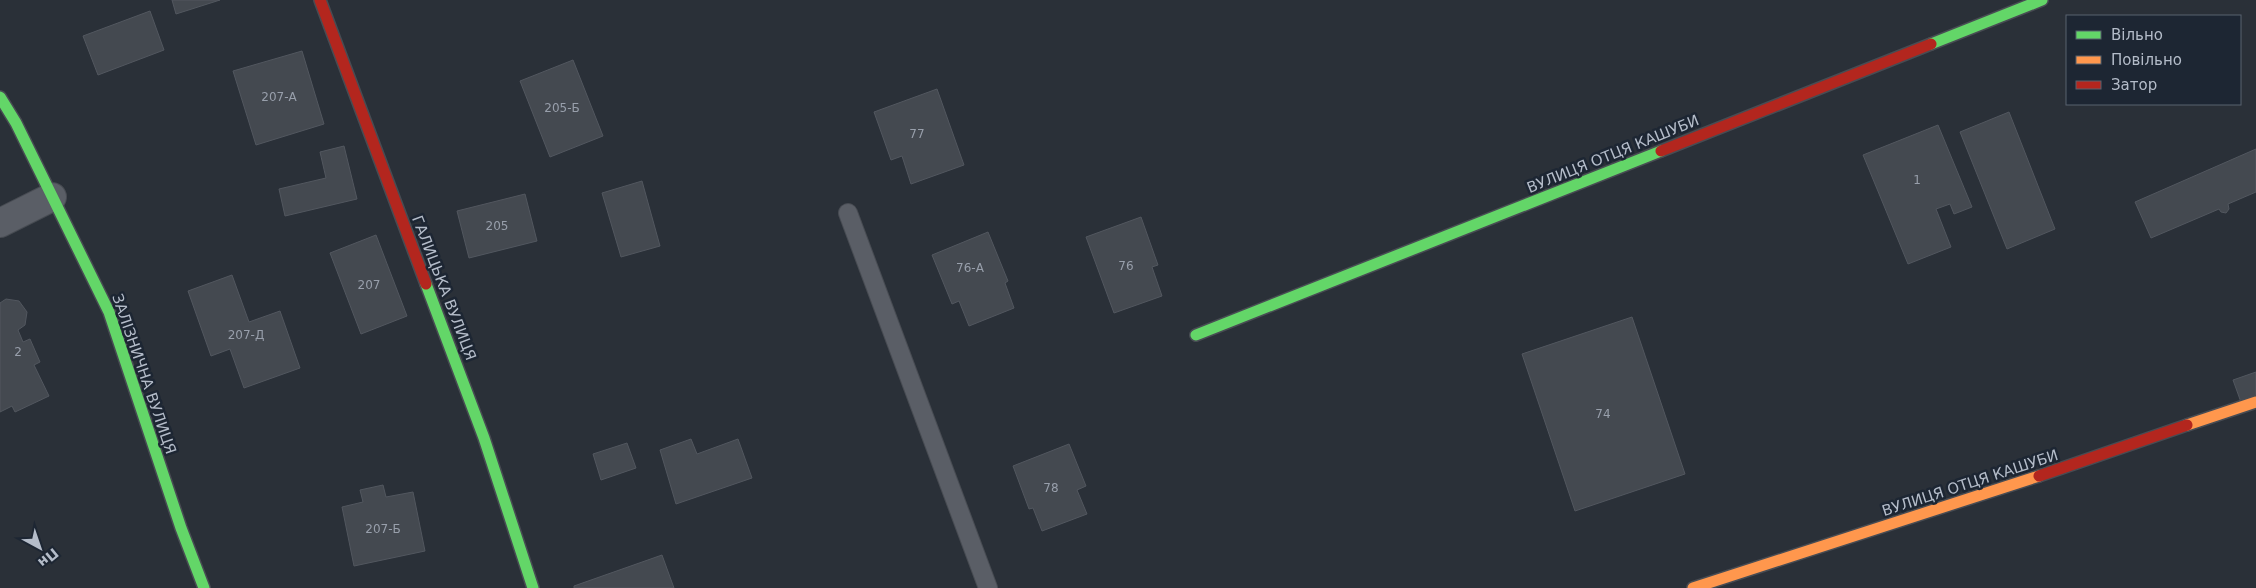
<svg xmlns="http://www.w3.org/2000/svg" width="2256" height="588" font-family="'DejaVu Sans',sans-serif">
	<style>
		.building { fill: #444950; stroke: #52575f }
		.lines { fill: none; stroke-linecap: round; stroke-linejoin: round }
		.lane-casing { stroke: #484c53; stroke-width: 20 }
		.street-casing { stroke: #484c53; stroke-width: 30 }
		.fast-casing { stroke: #484c53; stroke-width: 14 }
		.slow-casing { stroke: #484c53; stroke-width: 14 }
		.jam-casing { stroke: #484c53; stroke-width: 14 }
		.lane { stroke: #5a5e66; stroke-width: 18 }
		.street { stroke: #5a5e66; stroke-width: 28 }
		.fast { stroke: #63d668; stroke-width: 11 }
		.slow { stroke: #ff974d; stroke-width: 11 }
		.jam { stroke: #b3261e; stroke-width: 11 }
		.labels { text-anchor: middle; stroke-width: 5; stroke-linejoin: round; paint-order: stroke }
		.number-label { font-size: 12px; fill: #989fab }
		.street-label { font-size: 15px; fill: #b4bcc9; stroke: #1d2633 }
	</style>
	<rect width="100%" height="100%" fill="#2a3038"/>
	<path class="building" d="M172,0H220L176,14Z
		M150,11L164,50L98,75L83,36Z
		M302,51L324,124L256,145L233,71Z
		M573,60L603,136L550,157L520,81Z
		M937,89L964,165L911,184L902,156L891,160L874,112Z
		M2009,112L2055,229L2007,249L1960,132Z
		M1938,125L1972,207L1954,214L1950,204L1936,209L1951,247L1908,264L1863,155Z
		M344,146L357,199L285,216L279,189L326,178L320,152Z
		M2256,149V192L2228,204L2229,209L2226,213L2221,212L2219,209L2151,238L2135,202Z
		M642,181L660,246L621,257L602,193Z
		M525,194L537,241L469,258L457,211Z
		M1141,217L1158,265L1152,267L1162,296L1114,313L1086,237Z
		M988,232L1008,281L1005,283L1014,308L969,326L959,301L952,304L932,255Z
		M376,235L407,316L361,334L330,253Z
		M232,275L249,322L280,311L300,368L244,388L230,349L211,356L188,291Z
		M6,299L19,301L27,312L25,325L18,330L23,342L30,339L40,362L34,365L49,396L15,412L12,406L0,412V303Z
		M1632,317L1685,474L1575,511L1522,354Z
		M2256,372V400L2242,405L2233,380Z
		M691,439L697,454L738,439L752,478L676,504L660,450Z
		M627,443L636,468L601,480L593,454Z
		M1069,444L1086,486L1077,490L1087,514L1042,531L1033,508L1029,509L1013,466Z
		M383,485L386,497L413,492L425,551L354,566L342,507L363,502L360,490Z
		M662,555L674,588H574V586Z"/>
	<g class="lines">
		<g class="lane-casing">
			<path id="lane" d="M848,213L988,588"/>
		</g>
		<g class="street-casing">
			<path id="street" d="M0,223L52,197"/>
		</g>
		<g class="fast-casing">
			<path id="fast" d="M1931,44L2042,0
				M0,97L16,123L109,312L181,528L204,588
				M426,284L484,438L533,588
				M1196,335L1661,151"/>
		</g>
		<g class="slow-casing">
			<path id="slow" d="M2187,425L2256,402
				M1693,588L2039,476"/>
		</g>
		<g class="jam-casing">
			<path id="jam" d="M320,0L426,284
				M1661,151L1931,44
				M2039,476L2187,425"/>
		</g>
		<use href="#lane" class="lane"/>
		<use href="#street" class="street"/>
		<use href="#fast" class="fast"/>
		<use href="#slow" class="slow"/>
		<use href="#jam" class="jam"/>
	</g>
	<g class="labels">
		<g class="number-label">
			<text x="279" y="101">207-А</text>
			<text x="562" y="112">205-Б</text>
			<text x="917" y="138">77</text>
			<text x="1917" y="184">1</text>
			<text x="497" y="230">205</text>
			<text x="1126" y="270">76</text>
			<text x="970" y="272">76-А</text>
			<text x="369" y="289">207</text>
			<text x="246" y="339">207-Д</text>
			<text x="18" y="356">2</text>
			<text x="1603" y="418">74</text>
			<text x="1051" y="492">78</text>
			<text x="383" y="533">207-Б</text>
		</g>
		<g class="street-label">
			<text transform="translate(1613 154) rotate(-22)" y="5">ВУЛИЦЯ ОТЦЯ КАШУБИ</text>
			<text transform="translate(444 288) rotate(69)" y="5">ГАЛИЦЬКА ВУЛИЦЯ</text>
			<text transform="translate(144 374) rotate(71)" y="5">ЗАЛІЗНИЧНА ВУЛИЦЯ</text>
			<text transform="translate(1970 483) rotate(-18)" y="5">ВУЛИЦЯ ОТЦЯ КАШУБИ</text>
		</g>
	</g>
	<rect x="2066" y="15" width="175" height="90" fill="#1d2633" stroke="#59626f"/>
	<rect x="2076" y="31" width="25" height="8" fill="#63d668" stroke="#59626f"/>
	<text x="2111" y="40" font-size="15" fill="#b4bcc9">Вільно</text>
	<rect x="2076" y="56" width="25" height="8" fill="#ff974d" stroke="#59626f"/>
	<text x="2111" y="65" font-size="15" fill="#b4bcc9">Повільно</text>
	<rect x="2076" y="81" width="25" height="8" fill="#b3261e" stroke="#59626f"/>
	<text x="2111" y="90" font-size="15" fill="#b4bcc9">Затор</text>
	<g transform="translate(40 548) rotate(140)" stroke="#1d2633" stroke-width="4" paint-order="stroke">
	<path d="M0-4L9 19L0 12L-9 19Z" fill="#b4bcc9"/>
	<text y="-8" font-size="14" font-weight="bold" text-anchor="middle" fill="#b4bcc9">Пн</text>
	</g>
</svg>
